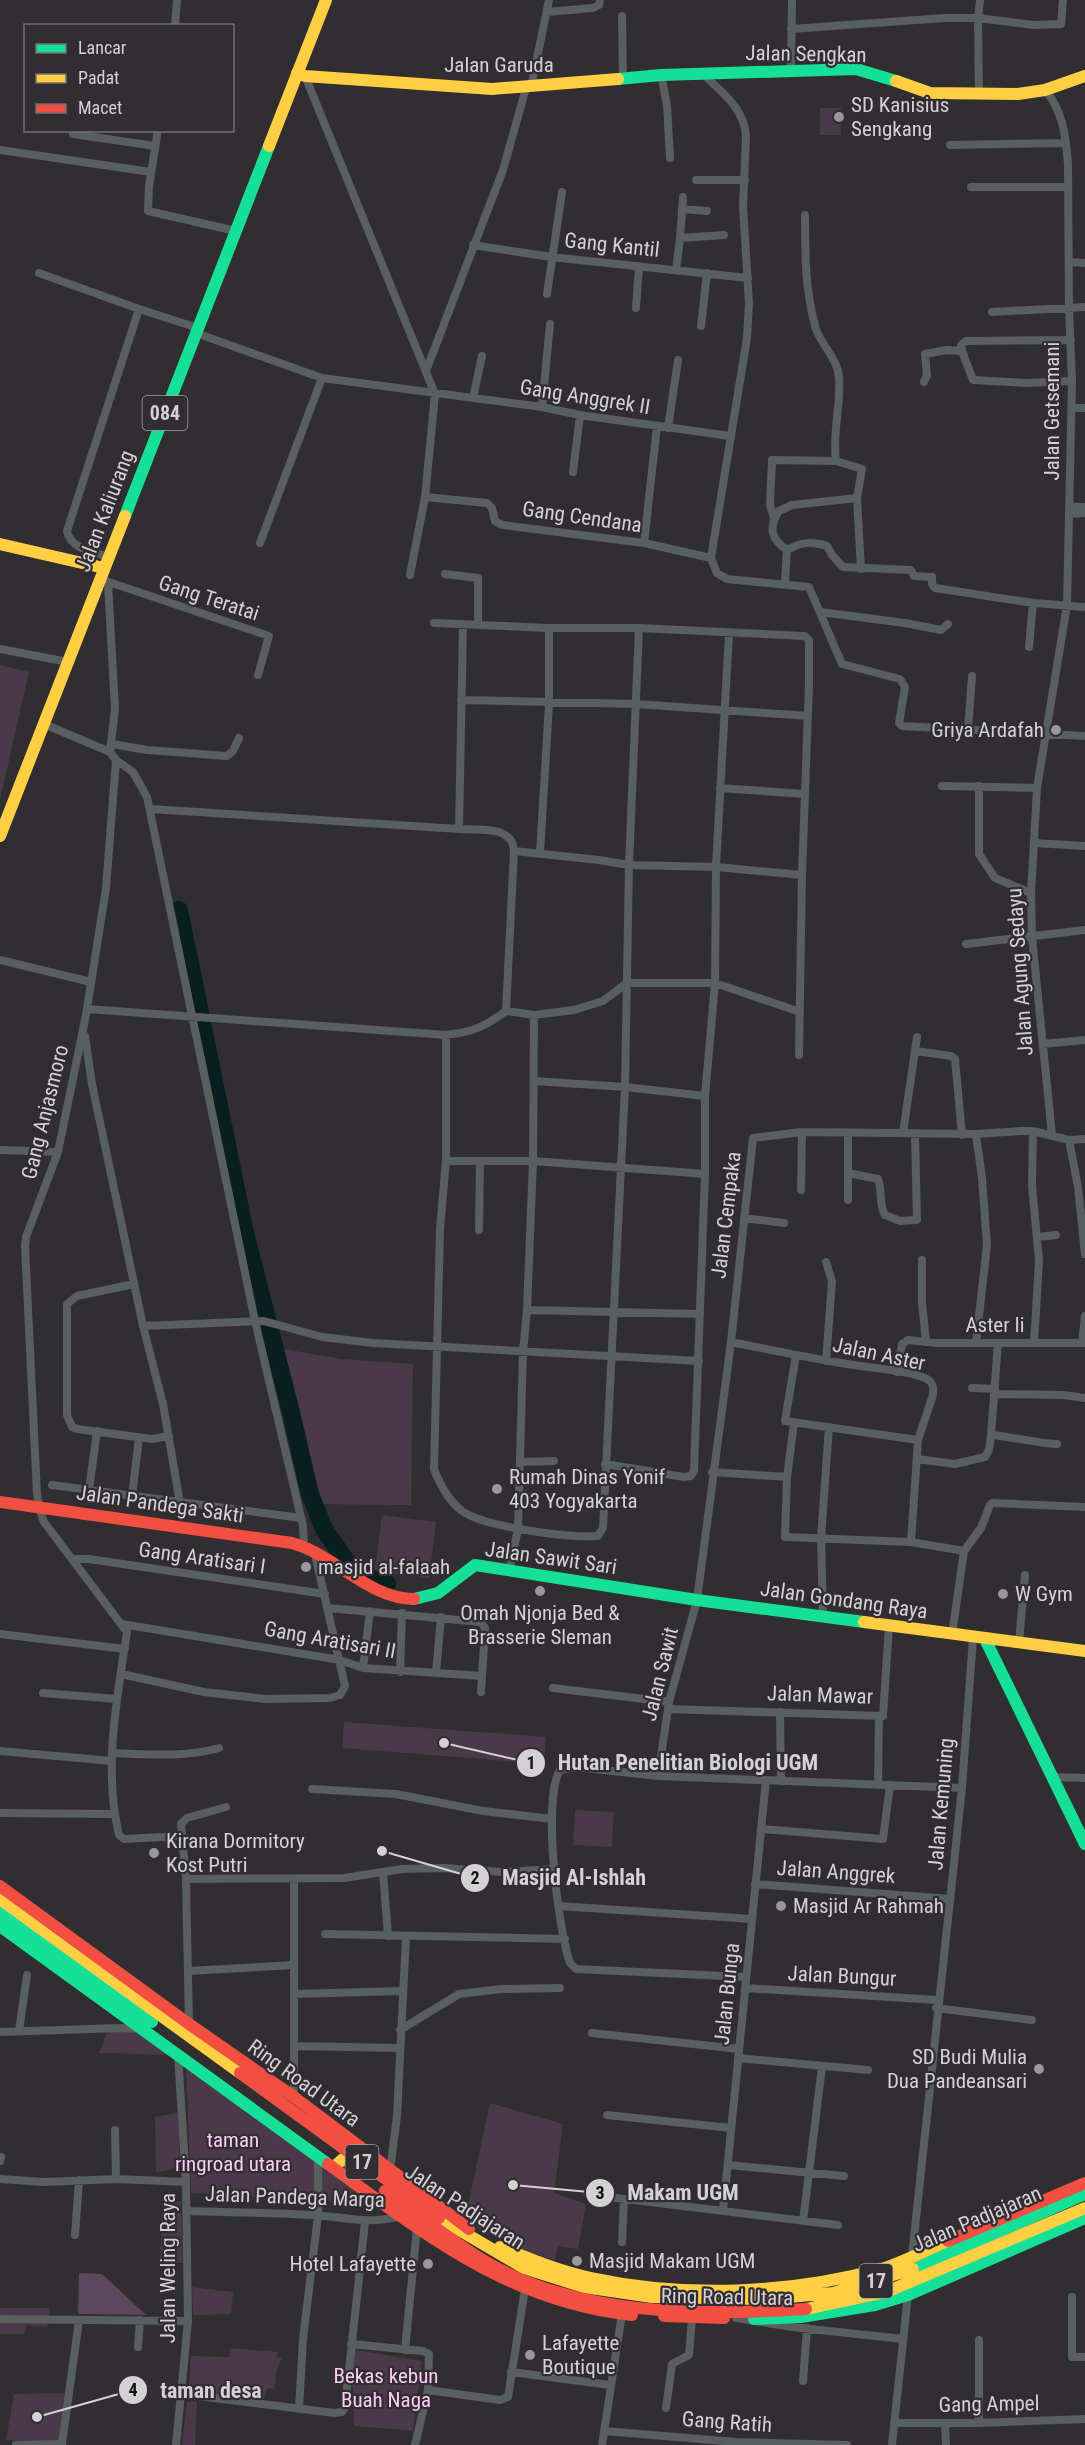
<svg xmlns="http://www.w3.org/2000/svg" width="1085" height="2445" font-family="'Roboto Condensed',sans-serif">
	<style>
		.green { fill: #4a3949 }
		.forest { fill: #5e465c }
		.lines { fill: none; stroke-linecap: round; stroke-linejoin: round }
		.river { stroke: #081f20; stroke-width: 18 }
		.street { stroke: #595e5f; stroke-width: 8 }
		.fast { stroke: #16e098; stroke-width: 12 }
		.slow { stroke: #ffcf43; stroke-width: 12 }
		.jam { stroke: #f24e42; stroke-width: 12 }
		.poi-dot { fill: #9b989b; stroke: #312d31; stroke-width: 2 }
		.labels { text-anchor: middle; stroke-width: 4.5; stroke-linejoin: round; paint-order: stroke }
		.shield { fill: #312d31; stroke: #a3a0a3; stroke-width: 1.5 }
		.shield-label { font-size: 20px; font-weight: bold; fill: #d4d1d4 }
		.street-label { font-size: 21px; fill: #d4d1d4; stroke: #312d31 }
		.poi-label { font-size: 21px; fill: #d4d1d4; stroke: #312d31; text-anchor: start }
		.park-label { font-size: 21px; fill: #fccbf9; stroke: #312d31 }
		.leader { fill: none; stroke: #d4d1d4; stroke-width: 2 }
		.callout-dot { fill: #d4d1d4; stroke: #312d31; stroke-width: 2 }
		.mark-label { font-size: 18px; text-anchor: middle; font-weight: bold; fill: #111 }
		.callout-label { font-size: 22px; text-anchor: middle; font-weight: bold; fill: #d4d1d4; stroke: #312d31; stroke-width: 4.5; stroke-linejoin: round; paint-order: stroke }
	</style>
	<rect width="100%" height="100%" fill="#302e30"/>
	<path class="green" d="M820,108H841V135H820Z
		M0,665L29,672L0,800Z
		M284,1349L341,1359L413,1364L411,1505L310,1504Z
		M382,1515L436,1522L429,1578L375,1570Z
		M344,1722L546,1737L544,1764L342,1748Z
		M575,1810L614,1812L612,1847L573,1845Z
		M138,2030L174,2055L99,2053L107,2032Z
		M186,2066L376,2204L191,2193Z
		M490,2103L563,2124L554,2193L586,2204L578,2249L558,2246L555,2260L513,2247L478,2229L467,2210Z
		M178,2113L180,2168L156,2172L155,2117Z
		M181,2201L183,2263H160L162,2207Z
		M192,2287L233,2292L231,2314L193,2315Z
		M0,2308H50L47,2327L26,2325L24,2334H0Z
		M230,2348L278,2352L277,2358H282L276,2372L275,2389L268,2388L261,2404L188,2398L191,2356L229,2357Z
		M352,2349L422,2361L413,2431L354,2426Z
		M66,2393L61,2442L6,2440L14,2394Z
		M187,2402H197L195,2445H182Z"/>
	<path class="forest" d="M79,2273L102,2274L146,2315L78,2314Z"/>
	<g class="lines">
		<path class="river" d="M179,910L245,1233L290,1408L310,1494L324,1529L353,1571L387,1584"/>
		<path class="street" d="M547,12L593,8L599,5L600,0
			M622,16L623,79
			M175,26L177,0
			M791,29L944,18H978L1034,25L1061,24L1063,0
			M791,71L792,0
			M702,73C721,92 745,108 746,137L743,206L749,303L747,338L711,558L717,573L727,579L809,587L842,664L900,679L905,687L899,723L902,726L1085,736
			M661,75L667,105L670,158
			M305,76L435,394L425,497L410,575
			M531,87L549,0
			M1045,90C1063,110 1066,138 1068,164L1069,309L1072,381L1067,605L1037,788L1031,893L1032,937L1052,1135
			M979,94L978,18L980,0
			M158,130L149,186L148,211L236,231
			M73,134L155,146
			M950,145L1066,143
			M0,150L151,172
			M696,180H745
			M971,187H1068
			M682,209L707,211
			M805,215C805,253 805,292 816,329C822,346 838,359 839,378C841,406 832,433 836,461L862,469L857,498L861,569
			M680,238L683,197
			M473,245L551,257L748,278
			M1069,262L1085,263
			M676,270L680,238L724,235
			M39,273L139,309L198,328
			M547,294L562,192
			M636,308L639,266
			M992,312L1085,307
			M701,326L707,273
			M196,333L322,378L542,407L580,415L730,436
			M962,351L961,345L966,341L1071,340
			M426,371L503,170L526,88
			M924,382L927,375L925,354L947,350L962,351L973,380L1027,383L1072,381
			M473,398L482,356
			M542,407L550,324
			M1072,408H1085
			M668,428L678,360
			M573,472L580,415
			M425,497L487,503L492,508L495,521L502,525L644,543L711,558
			M1070,507H1085
			M1069,514L1085,513
			M774,518L770,505L772,460L836,461
			M260,543L322,378
			M644,543L657,426
			M787,550C801,542 812,541 827,546L832,555L843,567L911,570L914,576L932,577V584L935,588L1033,603L1085,607
			M787,550C771,539 768,527 779,511L792,505L857,498
			M109,557C94,552 70,549 67,531L139,309
			M445,574L478,578V623
			M100,579L269,636L258,675
			M108,583L115,709L110,752
			M785,584L787,550
			M820,612L905,623L941,630L948,624
			M434,623L549,628H639L805,636L809,640V684L802,875L716,867L629,865L639,628
			M729,633L716,867L715,983L800,1012
			M1029,647L1033,603
			M0,649L68,662
			M461,700L636,704L808,716
			M44,724L110,752L116,760L133,772L147,797L255,1321L303,1526L304,1546
			M968,730L972,676
			M112,744L147,750L227,756L233,751L239,738
			M116,760L106,888L86,1015L58,1152L26,1237L25,1246L37,1494L39,1507L44,1522L127,1632C117,1698 103,1769 119,1835L124,1839L182,1836
			M942,786L1037,788
			M979,786V854L995,878L1031,893
			M720,788L805,794
			M459,829L463,624
			M1034,843L1085,846
			M540,853L549,704V628
			M966,944L1085,930
			M0,960L91,982
			M87,1009L446,1035C473,1032 484,1027 506,1011L514,851C513,825 478,830 459,829L151,809
			M506,1011L534,1015L574,1010L603,1001L627,983H715L705,1096V1174L694,1471L691,1476L684,1477L605,1464
			M446,1035V1161L440,1229L434,1469C440,1485 449,1501 462,1511C484,1527 569,1538 598,1536L603,1528L625,1087L629,865L599,860L514,851
			M85,1036L92,1084L143,1326L163,1404L180,1503
			M1043,1044L1085,1040
			M916,1051L951,1056L955,1059L962,1135
			M799,1055L802,875
			M534,1081L625,1087L705,1096
			M1033,1131L1032,1185L1039,1261L1034,1343
			M903,1133L917,1037
			M848,1134V1200
			M1069,1140L1078,1187L1085,1254
			M0,1150L58,1152
			M446,1161H533L705,1174
			M848,1173L878,1179C883,1191 878,1204 885,1215L900,1221L917,1220L915,1134
			M801,1190L802,1132
			M744,1218L784,1223
			M479,1230L480,1161
			M1037,1237L1056,1235
			M922,1260V1302L926,1342
			M134,1284L77,1296L67,1304V1415L72,1427L77,1429L152,1439L169,1436
			M527,1310L700,1314
			M143,1326L264,1321L322,1337L373,1343L699,1361
			M731,1342C772,1350 813,1359 854,1365C872,1368 912,1371 927,1379C933,1382 934,1388 933,1395L918,1440L911,1542
			M976,1343L987,1245L982,1178L976,1134
			M1082,1343L1085,1316
			M796,1355L785,1421L918,1440
			M826,1361L832,1281L826,1262
			M897,1372L902,1344L908,1340L937,1343H1085
			M972,1388L995,1389
			M995,1394L1064,1395L1085,1398
			M794,1423L787,1477L785,1537L911,1542L964,1551
			M991,1435C1014,1437 1035,1443 1057,1444
			M917,1459L955,1464L985,1457L989,1450L991,1435L998,1343
			M520,1462L554,1461
			M712,1472L787,1477
			M52,1485L301,1518
			M89,1490L97,1431
			M132,1496L139,1438
			M74,1559H89L325,1594
			M509,1571L518,1529L523,1352L527,1310L533,1161L534,1015
			M328,1608L481,1622L485,1628L481,1692
			M823,1617L821,1538L829,1427
			M122,1624L340,1660L363,1668L482,1676
			M0,1634L125,1649
			M952,1635L964,1551L981,1528L990,1505L992,1503L1085,1507
			M1019,1643L1025,1575
			M363,1668L370,1611
			M400,1672L402,1613
			M436,1673L441,1617
			M121,1674L204,1692L266,1699L330,1698L340,1695L345,1686L314,1550
			M553,1688L669,1702
			M43,1693L117,1699
			M668,1709L883,1716L889,1626
			M780,1712L781,1781
			M0,1751L112,1761
			M112,1753C147,1754 184,1758 219,1748
			M658,1776L669,1702L697,1600L731,1342L753,1138L802,1132L976,1134L1021,1131H1033L1069,1140L1085,1139
			M1052,1777L1085,1778
			M878,1785L879,1716
			M312,1789L396,1794L483,1811L552,1819
			M0,1813L115,1814
			M761,1829L883,1839L890,1785
			M383,1872L388,1936
			M186,1879L344,1878L402,1869L443,1868L502,1872L554,1869
			M755,1884L950,1899
			M559,1906L752,1919
			M325,1934L565,1939
			M189,1971L294,1965
			M746,1977L576,1969L570,1963C558,1929 542,1800 560,1770L575,1767L658,1776L962,1788
			M745,1988L937,2000
			M294,1994L402,1991
			M936,2008L1032,2020
			M189,2024L186,1879L181,1824L187,1818L226,1807
			M400,2030L459,1994L501,1989L560,1988
			M19,2031L27,1975
			M0,2032L120,2028L140,2029
			M592,2033L739,2049
			M294,2046L399,2048
			M738,2058L868,2070
			M294,2097V1879
			M607,2115L731,2128
			M115,2130L116,2179
			M0,2161L1,2157
			M728,2165L844,2176
			M390,2171L397,2116L406,1937
			M0,2179L45,2182L116,2179L186,2182
			M601,2196L838,2225
			M187,2211C229,2212 271,2213 313,2215C344,2217 371,2225 401,2216
			M723,2211L766,1780
			M803,2221L822,2067
			M75,2235L79,2180
			M622,2242L624,2199
			M912,2256L962,1788L973,1638
			M1072,2297V2357H1085
			M736,2318L792,2327L903,2339
			M0,2319L188,2321
			M351,2344L423,2351L429,2354L428,2390L415,2445
			M138,2347L140,2320
			M405,2350L417,2228
			M511,2372L610,2385
			M803,2381L807,2328
			M428,2390L500,2400L508,2397L525,2289
			M182,2394L334,2413L342,2412L345,2407L365,2222
			M666,2408L672,2364L689,2355L692,2318
			M299,2409L303,2339L318,2216V2156
			M894,2423H979L1085,2419
			M945,2423L946,2445
			M979,2423V2340
			M604,2431L736,2442L847,2445
			M16,2445L62,2444L79,2320
			M176,2445L188,2321L186,2182L178,2054
			M602,2445L622,2314
			M892,2445L908,2295"/>
		<path class="fast" d="M618,79L661,75L856,69L896,81
			M125,516L269,146
			M414,1599L438,1593L475,1565L697,1600L864,1622
			M985,1639L1085,1844
			M0,1912L152,2022
			M0,1926L328,2164
			M913,2269L1085,2194
			M754,2319L801,2317L875,2305L908,2295L1085,2218"/>
		<path class="slow" d="M297,73L305,76L492,89L618,79
			M896,81L930,93L1018,94L1045,90L1085,76
			M269,146L326,0
			M0,544L104,568
			M0,836L125,516
			M864,1622L1085,1651
			M0,1899L240,2073
			M334,2167L343,2159
			M439,2218L524,2268L584,2287L652,2297L767,2299L833,2293L913,2269
			M500,2247C530,2259 559,2271 591,2278C685,2298 788,2294 881,2269C904,2262 926,2250 948,2241
			M806,2309L886,2292L1085,2208"/>
		<path class="jam" d="M0,1502L292,1543C335,1555 369,1599 414,1599
			M0,1886L189,2024L294,2097L469,2229
			M240,2073L439,2218
			M328,2164C425,2234 509,2302 632,2315
			M385,2191C418,2214 451,2241 486,2262C579,2316 701,2316 806,2309
			M948,2241L1085,2183
			M664,2316L724,2318"/>
	</g>
	<g class="poi-dot">
		<circle cx="839" cy="117" r="6"/>
		<circle cx="1056" cy="730" r="6"/>
		<circle cx="497" cy="1489" r="6"/>
		<circle cx="306" cy="1567" r="6"/>
		<circle cx="540" cy="1591" r="6"/>
		<circle cx="1003" cy="1594" r="6"/>
		<circle cx="154" cy="1853" r="6"/>
		<circle cx="781" cy="1906" r="6"/>
		<circle cx="1039" cy="2069" r="6"/>
		<circle cx="577" cy="2261" r="6"/>
		<circle cx="428" cy="2264" r="6"/>
		<circle cx="530" cy="2355" r="6"/>
	</g>
	<g class="labels">
		<g class="shield">
			<rect x="142.5" y="396" width="45" height="34" rx="4.5"/>
			<rect x="345.5" y="2145" width="33" height="34" rx="4.5"/>
			<rect x="859.5" y="2264" width="33" height="34" rx="4.5"/>
		</g>
		<g class="shield-label">
			<text x="165" y="420">084</text>
			<text x="362" y="2169">17</text>
			<text x="876" y="2288">17</text>
		</g>
		<g class="street-label">
			<text transform="translate(806 54) rotate(1)" y="7">Jalan Sengkan</text>
			<text x="499" y="72">Jalan Garuda</text>
			<text transform="translate(612 245) rotate(6)" y="7">Gang Kantil</text>
			<text transform="translate(585 397) rotate(9)" y="7">Gang Anggrek II</text>
			<text transform="translate(1052 411) rotate(-90)" y="7">Jalan Getsemani</text>
			<text transform="translate(105 511) rotate(-69)" y="7">Jalan Kaliurang</text>
			<text transform="translate(582 517) rotate(8)" y="7">Gang Cendana</text>
			<text transform="translate(209 598) rotate(18)" y="7">Gang Teratai</text>
			<text transform="translate(1020 972) rotate(-94)" y="7">Jalan Agung Sedayu</text>
			<text transform="translate(45 1112) rotate(-76)" y="7">Gang Anjasmoro</text>
			<text transform="translate(726 1215) rotate(-83)" y="7">Jalan Cempaka</text>
			<text x="995" y="1332">Aster Ii</text>
			<text transform="translate(879 1354) rotate(12)" y="7">Jalan Aster</text>
			<text transform="translate(160 1504) rotate(8)" y="7">Jalan Pandega Sakti</text>
			<text transform="translate(202 1558) rotate(8)" y="7">Gang Aratisari I</text>
			<text transform="translate(551 1558) rotate(8)" y="7">Jalan Sawit Sari</text>
			<text transform="translate(844 1600) rotate(8)" y="7">Jalan Gondang Raya</text>
			<text transform="translate(330 1640) rotate(10)" y="7">Gang Aratisari II</text>
			<text transform="translate(660 1674) rotate(-76)" y="7">Jalan Sawit</text>
			<text transform="translate(820 1695) rotate(2)" y="7">Jalan Mawar</text>
			<text transform="translate(941 1804) rotate(-85)" y="7">Jalan Kemuning</text>
			<text transform="translate(836 1872) rotate(4)" y="7">Jalan Anggrek</text>
			<text transform="translate(842 1976) rotate(3)" y="7">Jalan Bungur</text>
			<text transform="translate(727 1994) rotate(-84)" y="7">Jalan Bunga</text>
			<text transform="translate(304 2083) rotate(36)" y="7">Ring Road Utara</text>
			<text transform="translate(295 2197) rotate(2)" y="7">Jalan Pandega Marga</text>
			<text transform="translate(465 2207) rotate(33)" y="7">Jalan Padjajaran</text>
			<text transform="translate(977 2219) rotate(-23)" y="7">Jalan Padjajaran</text>
			<text transform="translate(168 2268) rotate(-90)" y="7">Jalan Weling Raya</text>
			<text transform="translate(727 2297) rotate(1)" y="7">Ring Road Utara</text>
			<text transform="translate(989 2404) rotate(-1)" y="7">Gang Ampel</text>
			<text transform="translate(727 2422) rotate(4)" y="7">Gang Ratih</text>
		</g>
		<g class="poi-label">
			<text x="851" y="112">SD Kanisius<tspan x="851" dy="24">Sengkang</tspan></text>
			<text x="1044" y="737" text-anchor="end">Griya Ardafah</text>
			<text x="509" y="1484">Rumah Dinas Yonif<tspan x="509" dy="24">403 Yogyakarta</tspan></text>
			<text x="318" y="1574">masjid al-falaah</text>
			<text x="1015" y="1601">W Gym</text>
			<text x="540" y="1620" text-anchor="middle">Omah Njonja Bed &amp;<tspan x="540" dy="24">Brasserie Sleman</tspan></text>
			<text x="166" y="1848">Kirana Dormitory<tspan x="166" dy="24">Kost Putri</tspan></text>
			<text x="793" y="1913">Masjid Ar Rahmah</text>
			<text x="1027" y="2064" text-anchor="end">SD Budi Mulia<tspan x="1027" dy="24">Dua Pandeansari</tspan></text>
			<text x="589" y="2268">Masjid Makam UGM</text>
			<text x="416" y="2271" text-anchor="end">Hotel Lafayette</text>
			<text x="542" y="2350">Lafayette<tspan x="542" dy="24">Boutique</tspan></text>
		</g>
		<g class="park-label">
			<text x="233" y="2147">taman<tspan x="233" dy="24">ringroad utara</tspan></text>
			<text x="386" y="2383">Bekas kebun<tspan x="386" dy="24">Buah Naga</tspan></text>
		</g>
	</g>
	<path class="leader" d="M444 1743L531 1763M382 1851L475 1878M513 2185L600 2193M37 2417L133 2390"/>
	<g class="callout-dot">
		<circle cx="444" cy="1743" r="6"/>
		<circle cx="382" cy="1851" r="6"/>
		<circle cx="513" cy="2185" r="6"/>
		<circle cx="37" cy="2417" r="6"/>
		<circle cx="531" cy="1763" r="15"/>
		<circle cx="475" cy="1878" r="15"/>
		<circle cx="600" cy="2193" r="15"/>
		<circle cx="133" cy="2390" r="15"/>
	</g>
	<g class="mark-label">
		<text x="531" y="1769">1</text>
		<text x="475" y="1884">2</text>
		<text x="600" y="2199">3</text>
		<text x="133" y="2396">4</text>
	</g>
	<g class="callout-label">
		<text x="688" y="1770">Hutan Penelitian Biologi UGM</text>
		<text x="574" y="1885">Masjid Al-Ishlah</text>
		<text x="683" y="2200">Makam UGM</text>
		<text x="211" y="2398">taman desa</text>
	</g>
	<rect x="24" y="24" width="210" height="108" fill="#312d31" stroke="#726f72" stroke-width="1.5"/>
	<rect x="36" y="44" width="30" height="9" fill="#16e098" stroke="#726f72" stroke-width="1.5"/>
	<text x="78" y="54" font-size="18" fill="#d4d1d4">Lancar</text>
	<rect x="36" y="74" width="30" height="9" fill="#ffcf43" stroke="#726f72" stroke-width="1.5"/>
	<text x="78" y="84" font-size="18" fill="#d4d1d4">Padat</text>
	<rect x="36" y="104" width="30" height="9" fill="#f24e42" stroke="#726f72" stroke-width="1.5"/>
	<text x="78" y="114" font-size="18" fill="#d4d1d4">Macet</text>
</svg>
